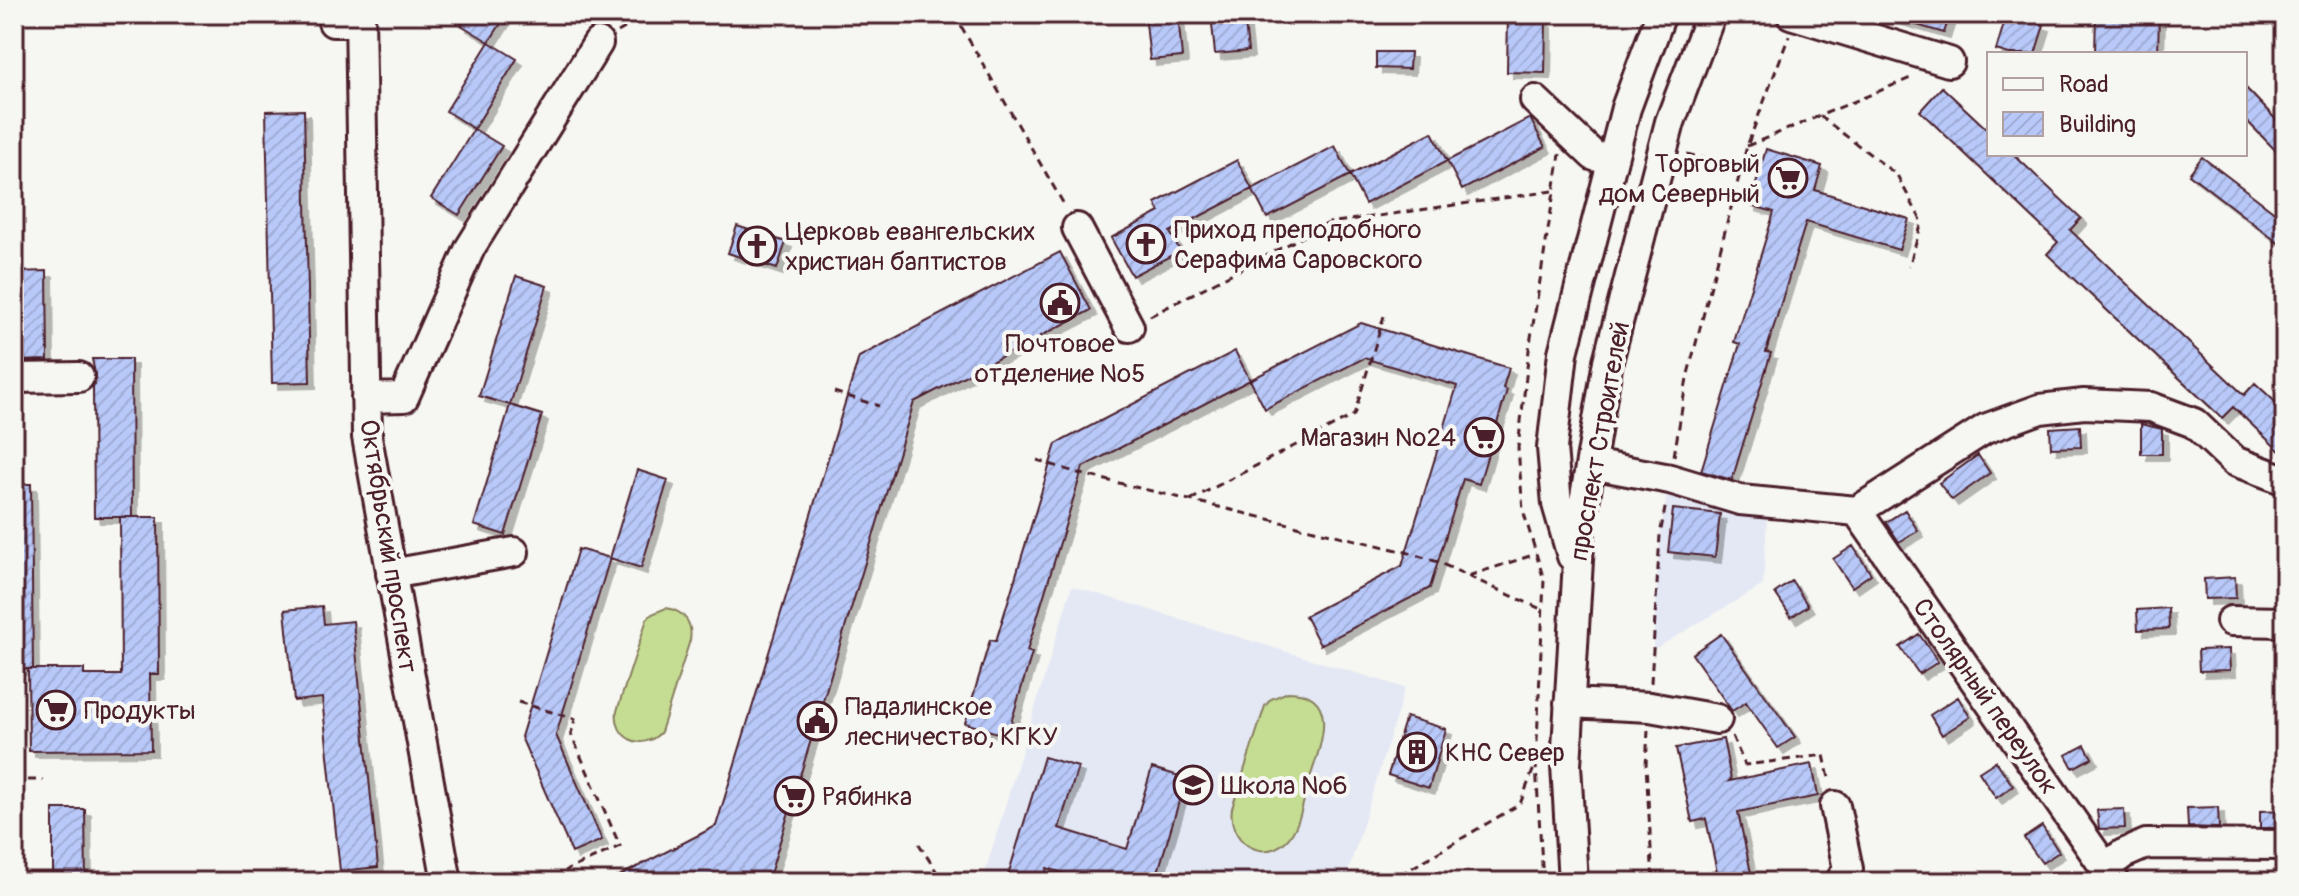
<svg xmlns="http://www.w3.org/2000/svg" width="2299" height="896" font-family="Pangolin,sans-serif">
	<style>
		.built { fill: #e3e8f4 }
		.pitch { fill: #c5dd93; stroke: #887e5f; stroke-width: 2 }
		.building { fill: url(#building-hatch); stroke: #4a1f2b; stroke-width: 2; filter: url(#shadow) }
		.lines { fill: none; stroke-linecap: round; stroke-linejoin: round }
		.minor-casing { stroke: #4a1f2b; stroke-width: 34 }
		.path { stroke: #4a1f2b; stroke-width: 3; stroke-dasharray: 8 6; stroke-linecap: butt }
		.minor { stroke: #f6f6f2; stroke-width: 28 }
		.labels { text-anchor: middle; stroke-width: 8; stroke-linejoin: round; paint-order: stroke }
		.poi-label { font-size: 26px; fill: #4a1f2b; stroke: #f6f6f2; text-anchor: start }
		.street-label { font-size: 26px; fill: #4a1f2b; stroke: #f6f6f2 }
	</style>
	<defs>
		<pattern id="building-hatch" width="6" height="6" patternUnits="userSpaceOnUse" patternTransform="scale(2)"><rect width="6" height="6" fill="#b8c9f9"/><path d="M-1 1l2-2M0 6l6-6M5 7l2-2" fill="none" stroke="#a0acd6"/></pattern>
		<filter id="shadow"><feDropShadow dx="6" dy="6" stdDeviation="0" flood-color="#0004"/></filter>
	</defs>
	<rect width="100%" height="100%" fill="#f6f6f2"/>
	<filter id="ink" filterUnits="userSpaceOnUse"><feTurbulence type="fractalNoise" baseFrequency=".0125" numOctaves="2"/><feDisplacementMap in="SourceGraphic" scale="16" xChannelSelector="R" yChannelSelector="G"/><feConvolveMatrix kernelMatrix="1 2 1 2 8 2 1 2 1" color-interpolation-filters="sRGB"/></filter>
	<g filter="url(#ink)">
		<path class="built" d="M1667,494L1767,519L1763,585L1653,650L1660,535Z
			M1072,586L1405,688L1345,882H982Z"/>
		<path class="pitch" d="M666,608C684,611 693,623 690,640L661,732C642,753 613,738 617,711L647,619L652,614Z
			M1288,692C1345,692 1318,752 1308,784C1303,801 1300,828 1286,841C1260,865 1227,839 1232,808L1265,706L1271,699Z"/>
		<path class="building" d="M468,14H507L489,42L461,25Z
			M1145,14H1178L1182,57L1150,60Z
			M1211,14H1244L1248,51L1215,54Z
			M1508,14H1544L1543,22H1546L1545,73L1507,72Z
			M1893,14H1950L1944,33L1893,18Z
			M2007,14L2044,25L2035,54H2009L1996,50Z
			M2096,14H2159L2158,54H2095Z
			M489,42L517,59L474,129L446,111Z
			M1376,52H1410L1409,69L1376,68Z
			M1942,87L1989,131V154H2013L2081,218L2070,230L2244,395L2255,383L2285,411V456L2233,407L2222,418L2047,254L2058,242L1920,111Z
			M2245,87L2285,129V160L2245,119Z
			M304,110L310,382L272,383L266,111Z
			M1530,118L1545,147L1462,190L1447,161Z
			M474,129L502,146L459,215L431,198Z
			M1432,132L1447,161L1365,204L1350,175Z
			M1335,146L1350,175L1267,218L1252,189Z
			M1766,149L1822,166L1815,190L1909,219L1899,250L1806,222L1766,352L1771,353L1732,480L1701,471L1740,344L1734,342L1774,212L1750,205Z
			M2202,157L2285,220V248L2189,174Z
			M1237,160L1252,189L1170,232L1180,251L1132,276L1111,238L1160,212L1155,203Z
			M737,226L786,242L777,269L728,253Z
			M1060,252L1091,310L914,402L771,871L750,882H608L716,826L859,357Z
			M47,271L48,360L14,361V272Z
			M516,276L547,286L510,405L479,396Z
			M1361,323L1509,368L1503,388L1507,390L1479,484L1463,479L1430,588L1320,645L1305,616L1402,566L1457,386L1364,358L1265,409L1250,380Z
			M1235,351L1250,380L1083,467L1027,651L1032,653L1007,736L965,723L990,640L996,641L1056,444Z
			M92,359H131L132,517H94L93,387L96,378Z
			M510,405L542,415L505,535L474,525Z
			M2141,424L2162,429V454H2141Z
			M2080,426L2081,447L2051,448L2050,428Z
			M1978,455L1990,473L1952,500L1939,483Z
			M637,470L668,480L641,568L610,558Z
			M14,484H31L33,669H14Z
			M1673,509L1720,514L1715,557L1668,552Z
			M1905,510L1918,531L1899,542L1886,522Z
			M120,517H158L159,674H150L151,750L29,751L28,669H84V675H121Z
			M1853,546L1871,574L1852,587L1833,559Z
			M578,549L610,558L556,735L602,840L572,853L521,737Z
			M2235,577L2236,598L2205,599L2204,579Z
			M1792,581L1808,606L1791,617L1775,593Z
			M322,606L324,624L353,621L378,867L340,871L322,698L294,701L285,610Z
			M2168,608L2169,629L2138,630L2137,610Z
			M1721,634L1795,737L1778,748L1746,702L1732,711L1692,654Z
			M1919,634L1938,662L1919,674L1900,647Z
			M2229,649L2230,670L2199,671L2198,650Z
			M1958,697L1970,717L1942,735L1930,715Z
			M1406,717L1446,729L1429,788L1388,775Z
			M1723,739L1731,779L1729,781L1812,764L1818,796L1738,812L1753,882H1719L1706,819L1692,822L1676,748Z
			M2085,745L2092,758L2073,768L2066,755Z
			M1044,757L1078,767L1059,828L1127,849L1152,768L1186,778L1155,882H1091L1047,868L1042,882H1006Z
			M1996,761L2013,786L1996,798L1979,772Z
			M2218,807L2219,828L2188,827L2187,808Z
			M53,809H85L86,882H53Z
			M2124,809L2125,828L2099,829L2097,810Z
			M2285,810V828H2260V811Z
			M2042,826L2059,852L2042,863L2024,838Z"/>
		<g class="lines">
			<g class="minor-casing">
				<path id="minor" d="M360,14L367,437L447,882
					M1791,14L1949,62
					M333,22H360
					M1535,100L1594,156L1612,160
					M1077,228L1129,327
					M14,378L79,377
					M366,398L404,397L470,248L598,43
					M1591,464L1670,479L1740,500L1857,511
					M1857,511L1985,429L2040,409L2084,404L2151,407L2194,423L2234,461L2285,480
					M1857,511L2115,882
					M1572,556L1557,504L1552,448L1563,353L1626,108L1661,14
					M391,574L514,552
					M2231,621L2285,622
					M1569,703L1650,707L1717,719
					M1835,806L1848,869L1840,882
					M2106,867L2123,854L2146,844L2285,845
					M1573,882L1566,765L1580,526L1608,361L1670,122L1711,14"/>
			</g>
			<path class="path" d="M575,14L585,27
				M954,14L1066,208
				M618,32L649,14
				M1820,116L1897,175L1922,222L1909,267
				M1747,146L1913,77
				M1687,154L1741,168
				M1150,316L1329,223L1553,191
				M834,392L879,406
				M1674,456L1687,378L1747,146L1789,36
				M1037,460L1081,474L1406,552L1438,562L1468,576L1536,554
				M1190,500L1354,415L1384,316
				M1468,576L1541,609
				M1651,683L1660,535L1666,503
				M518,702L575,719L571,734L620,846L565,871
				M1648,730L1646,765L1653,882
				M1732,736L1745,765L1824,755L1830,783
				M14,780H43
				M919,844L943,882
				M1388,882L1520,804L1534,768
				M1543,882L1536,765L1544,580L1523,510L1518,448L1529,350L1560,154"/>
			<use href="#minor" class="minor"/>
		</g>
	</g>
	<defs>
		<g id="supermarket-ring" transform="scale(2)"><circle r="9.5" fill="#f6f6f2" stroke="#4a1f2b" stroke-width="1.5"/><path d="M-6-5.5h2.5l.6 2H6L4.5 2H-2.5L-4.4-4H-6ZM-1.5 3.2a1.3 1.3 0 1 0 .1 0ZM3 3.2a1.3 1.3 0 1 0 .1 0Z" fill="#4a1f2b"/></g>
		<g id="church-ring" transform="scale(2)"><circle r="9.5" fill="#f6f6f2" stroke="#4a1f2b" stroke-width="1.5"/><path d="M-1.2-6h2.4v3.5h3.3v2.4h-3.3V6h-2.4V-.1h-3.3v-2.4h3.3Z" fill="#4a1f2b"/></g>
		<g id="civic-ring" transform="scale(2)"><circle r="9.5" fill="#f6f6f2" stroke="#4a1f2b" stroke-width="1.5"/><path d="M-.6-6.5H3V-4.5H.6V-3L4-1V1h2V6H-6V1h2V-1L-.6-3ZM-1.2 2.5V6h2.4V2.5Z" fill="#4a1f2b"/></g>
		<g id="building-ring" transform="scale(2)"><circle r="9.5" fill="#f6f6f2" stroke="#4a1f2b" stroke-width="1.5"/><path d="M-4-6H4V6H1V3H-1V6H-4ZM-2.5-4.3h1.7v1.8h-1.7ZM.8-4.3h1.7v1.8H.8ZM-2.5-1h1.7V.8h-1.7ZM.8-1h1.7V.8H.8Z" fill="#4a1f2b"/></g>
		<g id="school-ring" transform="scale(2)"><circle r="9.5" fill="#f6f6f2" stroke="#4a1f2b" stroke-width="1.5"/><path d="M0-5L7-2L0 1L-7-2ZM-4 1L0 2.5L4 1V4Q0 6-4 4Z" fill="#4a1f2b"/></g>
	</defs>
	<g fill-rule="evenodd">
		<use href="#supermarket-ring" x="1788" y="178"/>
		<use href="#church-ring" x="1146" y="244"/>
		<use href="#church-ring" x="757" y="246"/>
		<use href="#civic-ring" x="1060" y="303"/>
		<use href="#supermarket-ring" x="1484" y="437"/>
		<use href="#supermarket-ring" x="56" y="710"/>
		<use href="#civic-ring" x="817" y="721"/>
		<use href="#building-ring" x="1417" y="752"/>
		<use href="#school-ring" x="1193" y="785"/>
		<use href="#supermarket-ring" x="794" y="796"/>
	</g>
	<g class="labels">
		<g class="poi-label">
			<text x="1760" y="172" text-anchor="end">Торговый<tspan x="1760" dy="30">дом Северный</tspan></text>
			<text x="1174" y="238">Приход преподобного<tspan x="1174" dy="30">Серафима Саровского</tspan></text>
			<text x="785" y="240">Церковь евангельских<tspan x="785" dy="30">христиан баптистов</tspan></text>
			<text x="1060" y="352" text-anchor="middle">Почтовое<tspan x="1060" dy="30">отделение №5</tspan></text>
			<text x="1456" y="446" text-anchor="end">Магазин №24</text>
			<text x="845" y="715">Падалинское<tspan x="845" dy="30">лесничество, КГКУ</tspan></text>
			<text x="84" y="719">Продукты</text>
			<text x="1445" y="761">КНС Север</text>
			<text x="1221" y="794">Школа №6</text>
			<text x="822" y="805">Рябинка</text>
		</g>
		<g class="street-label">
			<text transform="translate(1599 441) rotate(-80)" y="9">проспект Строителей</text>
			<text transform="translate(389 546) rotate(81)" y="9">Октябрьский проспект</text>
			<text transform="translate(1986 696) rotate(55)" y="9">Столярный переулок</text>
		</g>
	</g>
	<rect width="2299" height="896" fill="none" stroke="#f6f6f2" stroke-width="48"/>
	<rect x="24" y="24" width="2251" height="848" fill="none" stroke="#4a1f2b" stroke-width="3" filter="url(#ink)"/>
	<rect x="1987" y="52" width="260" height="104" fill="#f6f6f2" stroke="#b1a0a2" stroke-width="2"/>
	<rect x="2003" y="78" width="40" height="12" fill="#f6f6f2" stroke="#b1a0a2" stroke-width="2"/>
	<text x="2059" y="92" font-size="24" fill="#4a1f2b">Road</text>
	<rect x="2003" y="112" width="40" height="24" fill="url(#building-hatch)" stroke="#b1a0a2" stroke-width="2"/>
	<text x="2059" y="132" font-size="24" fill="#4a1f2b">Building</text>
</svg>
